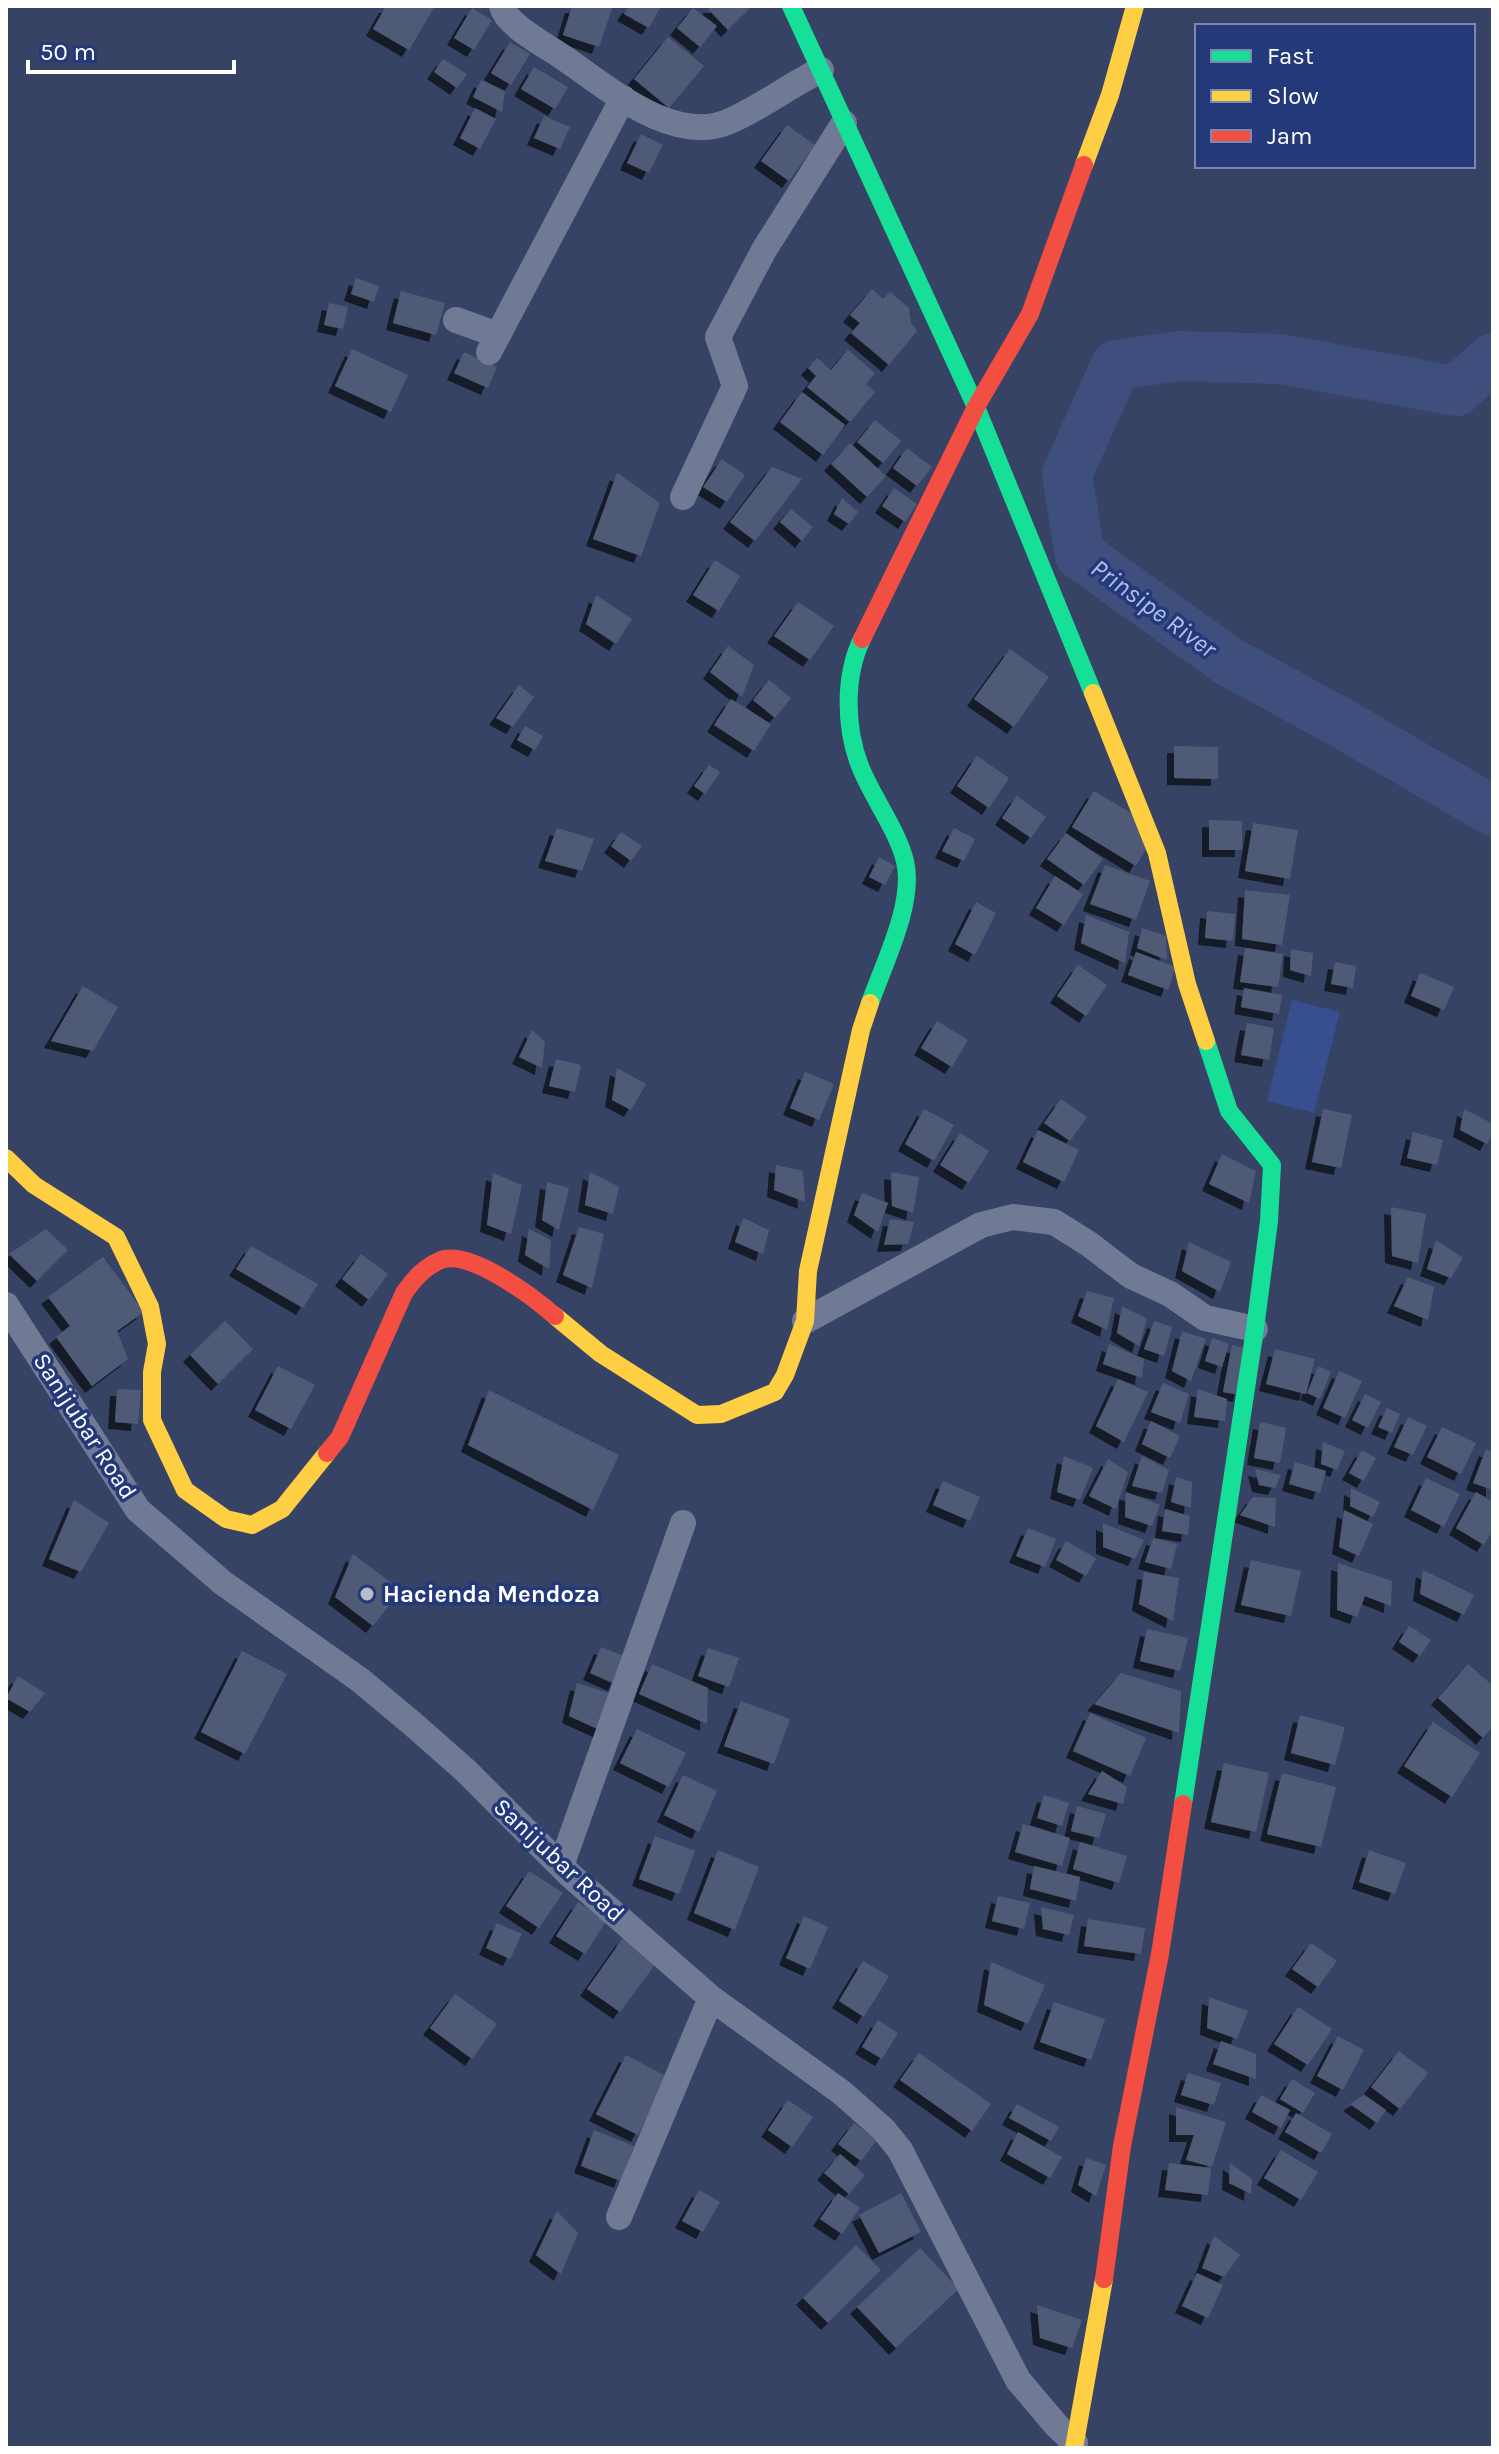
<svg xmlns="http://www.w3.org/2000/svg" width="1499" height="2454" font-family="Karla,sans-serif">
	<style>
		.green { fill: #374e8f }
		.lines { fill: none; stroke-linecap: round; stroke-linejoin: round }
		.river { stroke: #3f4f7d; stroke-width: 50 }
		.building { fill: #505a76; filter: url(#shadow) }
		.street { stroke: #717a94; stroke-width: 26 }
		.fast { stroke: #16e098; stroke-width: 18 }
		.slow { stroke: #ffcf43; stroke-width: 18 }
		.jam { stroke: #f24e42; stroke-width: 18 }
		.poi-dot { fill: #b9bdc9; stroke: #233979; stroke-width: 3 }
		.labels { text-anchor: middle; stroke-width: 7; stroke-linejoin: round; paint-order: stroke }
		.street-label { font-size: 24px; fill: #fff; stroke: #233979 }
		.poi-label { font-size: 24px; font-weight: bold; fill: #fff; stroke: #233979; text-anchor: start }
		.water-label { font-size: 26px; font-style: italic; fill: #b0c0ec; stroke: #233979 }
	</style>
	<defs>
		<filter id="shadow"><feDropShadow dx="-7" dy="7" stdDeviation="0" flood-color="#0009"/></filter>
	</defs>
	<rect width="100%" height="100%" fill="#374365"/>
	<path class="green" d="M1292,1000L1340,1012L1314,1113L1267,1101Z"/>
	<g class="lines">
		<path class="river" d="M1493,358L1456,391L1280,359L1179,356L1116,365L1067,474L1080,555L1228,661L1338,721L1493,811"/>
	</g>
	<path class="building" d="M386,6H435L409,50L373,29Z
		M572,6H613L599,47L563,35Z
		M629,6H661L649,28L624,14Z
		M711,6H752L728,30L708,9Z
		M472,8L492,20L474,50L454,38Z
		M693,8L717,26L700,47L677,28Z
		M668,37L704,66L669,108L634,79Z
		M510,42L530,54L511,85L491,73Z
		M443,59L467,74L457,88L434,72Z
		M534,67L568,87L555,109L521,89Z
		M481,80L505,91L502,112L473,97Z
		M475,108L496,119L480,149L460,138Z
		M544,116L570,127L560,149L534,138Z
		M787,125L815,145L789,181L761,161Z
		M641,134L663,145L649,173L627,163Z
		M356,278L379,286L374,302L351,294Z
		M872,289L883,299L890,292L909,308L911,323L917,331L889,365L851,333L860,323L850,315Z
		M401,291L445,303L436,335L393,323Z
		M329,303L348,307L343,329L324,325Z
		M352,349L408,375L391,412L335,386Z
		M848,350L875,373L866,384L875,392L850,422L807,387L816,376L808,368L817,358L831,370Z
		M464,352L497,367L488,388L454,373Z
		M802,392L845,425L823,455L780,422Z
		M875,420L901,441L883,463L857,442Z
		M850,443L886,476L867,497L831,464Z
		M907,448L932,467L917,486L893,468Z
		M722,459L745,475L727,502L703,487Z
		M772,467L802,479L755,541L730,522Z
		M617,473L660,503L641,556L593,539Z
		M894,488L917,504L905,522L882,506Z
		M842,498L858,512L849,524L834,514Z
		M791,509L813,527L802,541L780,522Z
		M715,560L740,576L719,611L693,595Z
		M596,595L632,619L616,644L586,624Z
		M798,602L834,626L810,660L774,636Z
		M728,646L754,665L742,697L710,672Z
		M1010,649L1049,677L1014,727L974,699Z
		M769,680L791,698L775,718L753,700Z
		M519,685L534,697L513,727L496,718Z
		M731,699L771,724L754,751L714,725Z
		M525,726L543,736L535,750L517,740Z
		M1174,746L1218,747V779L1174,778Z
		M977,756L1009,778L989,808L957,786Z
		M709,765L720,772L705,794L694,786Z
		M1094,791L1133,814L1147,847L1136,866L1072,827Z
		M1017,796L1046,817L1031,838L1002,818Z
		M1209,820L1242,821V850H1209Z
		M1253,823L1298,830L1290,879L1245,871Z
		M557,828L594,839L582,871L545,861Z
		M954,828L975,839L964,861L942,851Z
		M621,832L642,846L631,861L611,846Z
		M1066,833L1103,859L1084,885L1047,859Z
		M879,857L895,866L885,885L869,877Z
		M1105,865L1150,881L1136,920L1090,904Z
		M1055,876L1083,894L1064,925L1036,908Z
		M1245,890L1290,895L1282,945L1242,939Z
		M976,902L996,913L975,955L955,944Z
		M1207,911L1235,914L1233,941L1205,938Z
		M1086,915L1129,932L1125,963L1081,943Z
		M1142,928L1166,936L1167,960L1137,948Z
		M1245,948L1283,954L1278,987L1240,982Z
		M1291,949L1313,953L1311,976L1290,970Z
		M1136,952L1176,967L1168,990L1128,975Z
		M1335,962L1356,966L1353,988L1331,984Z
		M1078,965L1107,985L1086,1016L1057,996Z
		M1420,973L1454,987L1444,1010L1411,996Z
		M83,986L118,1007L93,1051L51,1041Z
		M1244,988L1282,995L1279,1014L1241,1007Z
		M937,1021L968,1040L952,1067L921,1048Z
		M1247,1023L1274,1028L1269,1060L1241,1055Z
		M532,1030L545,1042L542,1068L519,1057Z
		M556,1059L581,1065L575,1092L549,1086Z
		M617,1068L646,1084L631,1110L612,1100Z
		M805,1072L834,1084L819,1120L790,1108Z
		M1061,1099L1087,1117L1070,1141L1044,1123Z
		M924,1109L954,1125L934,1161L905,1144Z
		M1323,1109L1352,1115L1341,1168L1312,1162Z
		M1464,1109L1493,1124V1133L1487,1144L1460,1130Z
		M1038,1130L1079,1150L1064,1182L1023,1162Z
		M1413,1132L1443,1140L1437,1165L1407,1158Z
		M960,1133L989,1151L969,1183L940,1165Z
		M1222,1154L1256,1171L1249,1203L1209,1184Z
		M776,1165L803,1171L805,1202L774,1190Z
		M590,1172L619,1187L613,1214L585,1205Z
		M891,1172L919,1177L913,1213L892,1206Z
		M493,1173L522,1185L511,1234L487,1225Z
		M547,1182L569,1188L559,1230L542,1220Z
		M862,1193L888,1203L878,1232L854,1215Z
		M1391,1207L1426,1214L1418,1263L1392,1256Z
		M743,1218L769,1230L763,1254L735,1242Z
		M890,1219L914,1222L908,1244L884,1245Z
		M579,1227L604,1234L592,1288L563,1275Z
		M46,1229L68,1250L37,1281L9,1254Z
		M529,1229L551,1240L549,1269L525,1255Z
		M1436,1240L1463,1258L1451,1278L1427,1269Z
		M1189,1242L1231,1262L1220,1292L1182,1271Z
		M251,1246L318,1284L303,1308L236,1269Z
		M361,1254L388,1274L369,1300L342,1279Z
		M103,1257L144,1312L117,1331L128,1359L92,1386L56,1337L70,1326L48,1297Z
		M1408,1277L1434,1287L1428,1320L1394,1306Z
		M1087,1291L1114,1298L1107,1330L1078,1316Z
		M1122,1306L1147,1319L1139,1346L1117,1333Z
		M225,1321L253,1349L218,1384L190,1355Z
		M1154,1321L1172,1327L1164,1356L1144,1349Z
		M1182,1331L1206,1339L1191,1381L1172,1371Z
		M1212,1338L1229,1344L1222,1367L1205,1361Z
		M1109,1344L1144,1359L1142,1378L1103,1364Z
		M1232,1345L1249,1349L1240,1395L1223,1392Z
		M1275,1349L1315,1359L1306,1394L1266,1384Z
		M278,1366L315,1385L291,1429L255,1410Z
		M1318,1366L1331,1372L1320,1399L1307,1393Z
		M1339,1371L1362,1381L1345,1418L1323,1408Z
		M1118,1379L1148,1392L1124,1442L1096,1426Z
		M1163,1383L1189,1394L1180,1423L1151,1412Z
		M117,1389L141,1390L138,1424L115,1422Z
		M1198,1389L1227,1399L1225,1421L1194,1417Z
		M489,1390L619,1455L593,1510L468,1445Z
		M1365,1394L1381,1402L1368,1428L1352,1420Z
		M1387,1408L1400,1414L1392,1433L1378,1427Z
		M1408,1417L1427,1426L1413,1455L1394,1447Z
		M1151,1421L1180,1436L1170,1458L1142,1444Z
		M1260,1422L1286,1428L1280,1463L1254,1458Z
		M1442,1427L1476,1443L1461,1474L1427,1457Z
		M1323,1442L1345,1451L1337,1470L1321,1464Z
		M1486,1449L1493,1452V1490L1473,1483Z
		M1362,1450L1376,1458L1364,1481L1349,1473Z
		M1064,1456L1093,1468L1080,1500L1057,1492Z
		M1142,1456L1169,1470L1162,1493L1132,1486Z
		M1108,1459L1128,1472L1116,1509L1089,1496Z
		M1295,1462L1326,1471L1320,1493L1289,1484Z
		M1255,1469L1281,1475L1275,1488L1259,1485Z
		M1176,1477L1192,1482L1191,1508L1171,1502Z
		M1426,1478L1460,1494L1444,1527L1411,1510Z
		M943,1481L980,1497L970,1521L933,1505Z
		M1351,1488L1380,1502L1373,1517L1350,1506Z
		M1126,1492L1160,1505L1152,1526L1125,1517Z
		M1476,1492L1493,1502V1530L1484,1545L1456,1528Z
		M1253,1497L1276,1498L1275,1527L1240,1515Z
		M74,1500L109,1523L81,1572L49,1559Z
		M1165,1509L1190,1516L1188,1535L1162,1531Z
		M1344,1510L1373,1524L1359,1556L1339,1547Z
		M1103,1523L1144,1540L1135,1559L1103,1547Z
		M1028,1528L1056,1539L1045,1567L1016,1556Z
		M1153,1538L1177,1544L1171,1569L1145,1562Z
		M1066,1541L1096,1558L1086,1576L1056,1560Z
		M353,1554L401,1590L373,1626L335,1597Z
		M1251,1560L1301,1571L1291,1616L1241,1605Z
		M1338,1563L1392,1581L1391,1606L1365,1596L1357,1617L1337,1610Z
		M1423,1570L1474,1595L1464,1615L1420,1594Z
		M1144,1572L1179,1578L1173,1621L1139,1604Z
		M1409,1626L1431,1640L1420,1656L1399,1642Z
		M1147,1629L1188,1638L1180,1671L1140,1661Z
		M601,1647L626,1657L615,1684L590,1673Z
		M708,1648L739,1658L729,1687L698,1676Z
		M242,1651L287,1674L245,1754L201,1732Z
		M652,1664L708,1688L707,1724L639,1694Z
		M1468,1664L1493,1686V1726L1483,1738L1438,1698Z
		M1121,1673L1181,1691L1179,1733L1094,1704Z
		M18,1676L45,1693L30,1712L6,1698Z
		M577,1683L609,1693L604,1732L569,1716Z
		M741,1701L790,1719L774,1764L724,1746Z
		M1090,1713L1146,1738L1130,1776L1073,1751Z
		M1300,1715L1345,1727L1335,1765L1291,1753Z
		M1433,1722L1480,1753L1452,1797L1404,1766Z
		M637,1729L686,1753L669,1787L620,1763Z
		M1224,1763L1269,1773L1256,1832L1211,1822Z
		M1102,1771L1127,1787L1123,1804L1088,1794Z
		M1282,1773L1336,1787L1321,1847L1267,1834Z
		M683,1775L717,1791L699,1832L664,1815Z
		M1044,1795L1069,1803L1062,1826L1037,1818Z
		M1077,1806L1106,1814L1099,1838L1071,1831Z
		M1023,1824L1070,1838L1062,1866L1015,1852Z
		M655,1836L695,1851L679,1894L639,1879Z
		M1080,1842L1127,1856L1119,1883L1073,1869Z
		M718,1850L759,1867L735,1930L694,1913Z
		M1369,1850L1406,1863L1395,1894L1359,1882Z
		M1034,1866L1080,1877L1076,1901L1030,1889Z
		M529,1871L563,1893L539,1928L506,1906Z
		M998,1896L1030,1903L1024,1929L992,1921Z
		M578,1902L607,1920L585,1954L556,1936Z
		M1041,1907L1074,1915L1069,1935L1043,1929Z
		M804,1916L828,1927L810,1969L786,1958Z
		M1088,1919L1145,1928L1141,1954L1084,1946Z
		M497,1923L522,1934L510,1959L486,1948Z
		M623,1938L657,1962L620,2012L587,1989Z
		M1311,1943L1337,1961L1318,1987L1292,1969Z
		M863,1961L889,1976L864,2017L839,2001Z
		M991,1962L1045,1985L1028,2024L984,2005Z
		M455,1994L497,2024L472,2059L430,2028Z
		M1209,1997L1248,2011L1237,2039L1207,2028Z
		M1054,2002L1105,2019L1091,2060L1040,2042Z
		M1298,2007L1332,2029L1308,2065L1274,2044Z
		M878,2020L898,2033L882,2059L862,2047Z
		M1338,2036L1364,2050L1343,2090L1317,2076Z
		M1221,2041L1256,2054V2079L1213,2064Z
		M1399,2051L1428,2073L1400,2109L1371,2087Z
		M919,2053L991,2104L972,2131L900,2080Z
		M626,2055L668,2077L638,2135L596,2114Z
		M1188,2073L1221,2083L1214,2105L1181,2095Z
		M1292,2079L1315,2093L1303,2113L1280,2099Z
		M1261,2095L1290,2110L1281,2128L1252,2112Z
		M1364,2095L1386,2110L1377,2123L1350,2104Z
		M788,2100L813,2117L792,2147L768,2130Z
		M1017,2104L1059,2127L1051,2141L1009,2118Z
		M1176,2107L1226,2122L1212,2167L1186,2160L1194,2135H1176Z
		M1296,2113L1332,2134L1321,2153L1285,2132Z
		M854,2123L877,2140L861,2161L838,2144Z
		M594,2130L634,2146L621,2181L581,2166Z
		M1018,2132L1062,2157L1050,2178L1007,2154Z
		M1281,2150L1318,2172L1301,2200L1264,2178Z
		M840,2154L865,2175L849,2194L824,2173Z
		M1086,2158L1106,2165L1096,2196L1078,2185Z
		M1169,2163L1211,2168L1208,2195L1165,2190Z
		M1230,2163L1252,2179L1251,2194L1229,2183Z
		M699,2190L720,2202L703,2232L682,2221Z
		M838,2193L860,2208L842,2234L820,2219Z
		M901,2193L921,2232L879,2253L859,2215Z
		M557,2211L578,2233L561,2274L536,2255Z
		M1214,2236L1240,2255L1224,2277L1202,2268Z
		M856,2245L881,2270L828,2323L803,2298Z
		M920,2248L959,2289L896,2348L857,2307Z
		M1197,2273L1223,2285L1208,2318L1182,2306Z
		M1037,2305L1082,2320L1072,2348L1040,2338Z"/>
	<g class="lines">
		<path class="street" d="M502,6C506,25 545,45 561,56C606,86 673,147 730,121C762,107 790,85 821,70
			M456,320L498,335
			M489,352L623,98
			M683,497L735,386L718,337L764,250L844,123
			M6,1305L138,1510L223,1583L360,1680L414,1725L466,1771L570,1875L711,1998L841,2092L883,2129L900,2150L1018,2380L1056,2425L1075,2443
			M805,1321L981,1225L1013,1217L1054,1222L1089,1244L1131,1276L1170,1294L1205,1318L1255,1329
			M561,1866L683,1523
			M619,2217L711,1998"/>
		<path class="fast" d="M791,6L976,407L1093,693
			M862,639C844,676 845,728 860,766C872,797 897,829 905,861C915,903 884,963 870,1003
			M1183,1804L1255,1329L1269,1221L1272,1165L1229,1111L1206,1041"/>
		<path class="slow" d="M1084,165L1110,95L1135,6
			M1093,693L1157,853L1187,984L1206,1041
			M6,1158L34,1185L116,1237L150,1307L157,1344L152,1372V1420L185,1490L226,1519L252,1525L282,1509L327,1453
			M555,1316L601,1354L697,1415L721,1414L775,1392L785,1375L805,1321L808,1271L861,1030L870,1003
			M1074,2448L1104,2279"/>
		<path class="jam" d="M862,639L976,407L1030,314L1084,165
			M327,1453L340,1437L404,1293C414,1279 424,1267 441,1260C470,1249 533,1297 555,1316
			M1104,2279L1122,2146L1160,1954L1183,1804"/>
	</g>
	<circle class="poi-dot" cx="367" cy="1594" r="8"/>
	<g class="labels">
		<g class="street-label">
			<text transform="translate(85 1426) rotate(57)" y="8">Sanijubar Road</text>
			<text transform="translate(559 1860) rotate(43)" y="8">Sanijubar Road</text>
		</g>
		<g class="poi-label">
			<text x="383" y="1602">Hacienda Mendoza</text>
		</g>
		<g class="water-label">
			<text transform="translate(1154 608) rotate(36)" y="9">Prinsipe River</text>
		</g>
	</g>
	<rect width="1499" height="2454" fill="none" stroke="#ffffff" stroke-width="16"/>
	<rect x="1195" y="24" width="280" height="144" fill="#233979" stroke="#7b88af" stroke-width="2"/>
	<rect x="1211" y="50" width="40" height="12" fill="#16e098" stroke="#7b88af" stroke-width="2"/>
	<text x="1267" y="64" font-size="24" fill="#ffffff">Fast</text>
	<rect x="1211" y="90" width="40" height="12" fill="#ffcf43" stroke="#7b88af" stroke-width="2"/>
	<text x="1267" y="104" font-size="24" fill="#ffffff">Slow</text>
	<rect x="1211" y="130" width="40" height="12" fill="#f24e42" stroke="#7b88af" stroke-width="2"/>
	<text x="1267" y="144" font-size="24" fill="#ffffff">Jam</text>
	<path d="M28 60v12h206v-12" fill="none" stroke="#ffffff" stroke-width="4"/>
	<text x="40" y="60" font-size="24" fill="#ffffff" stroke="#233979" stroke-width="6" paint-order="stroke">50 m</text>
</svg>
